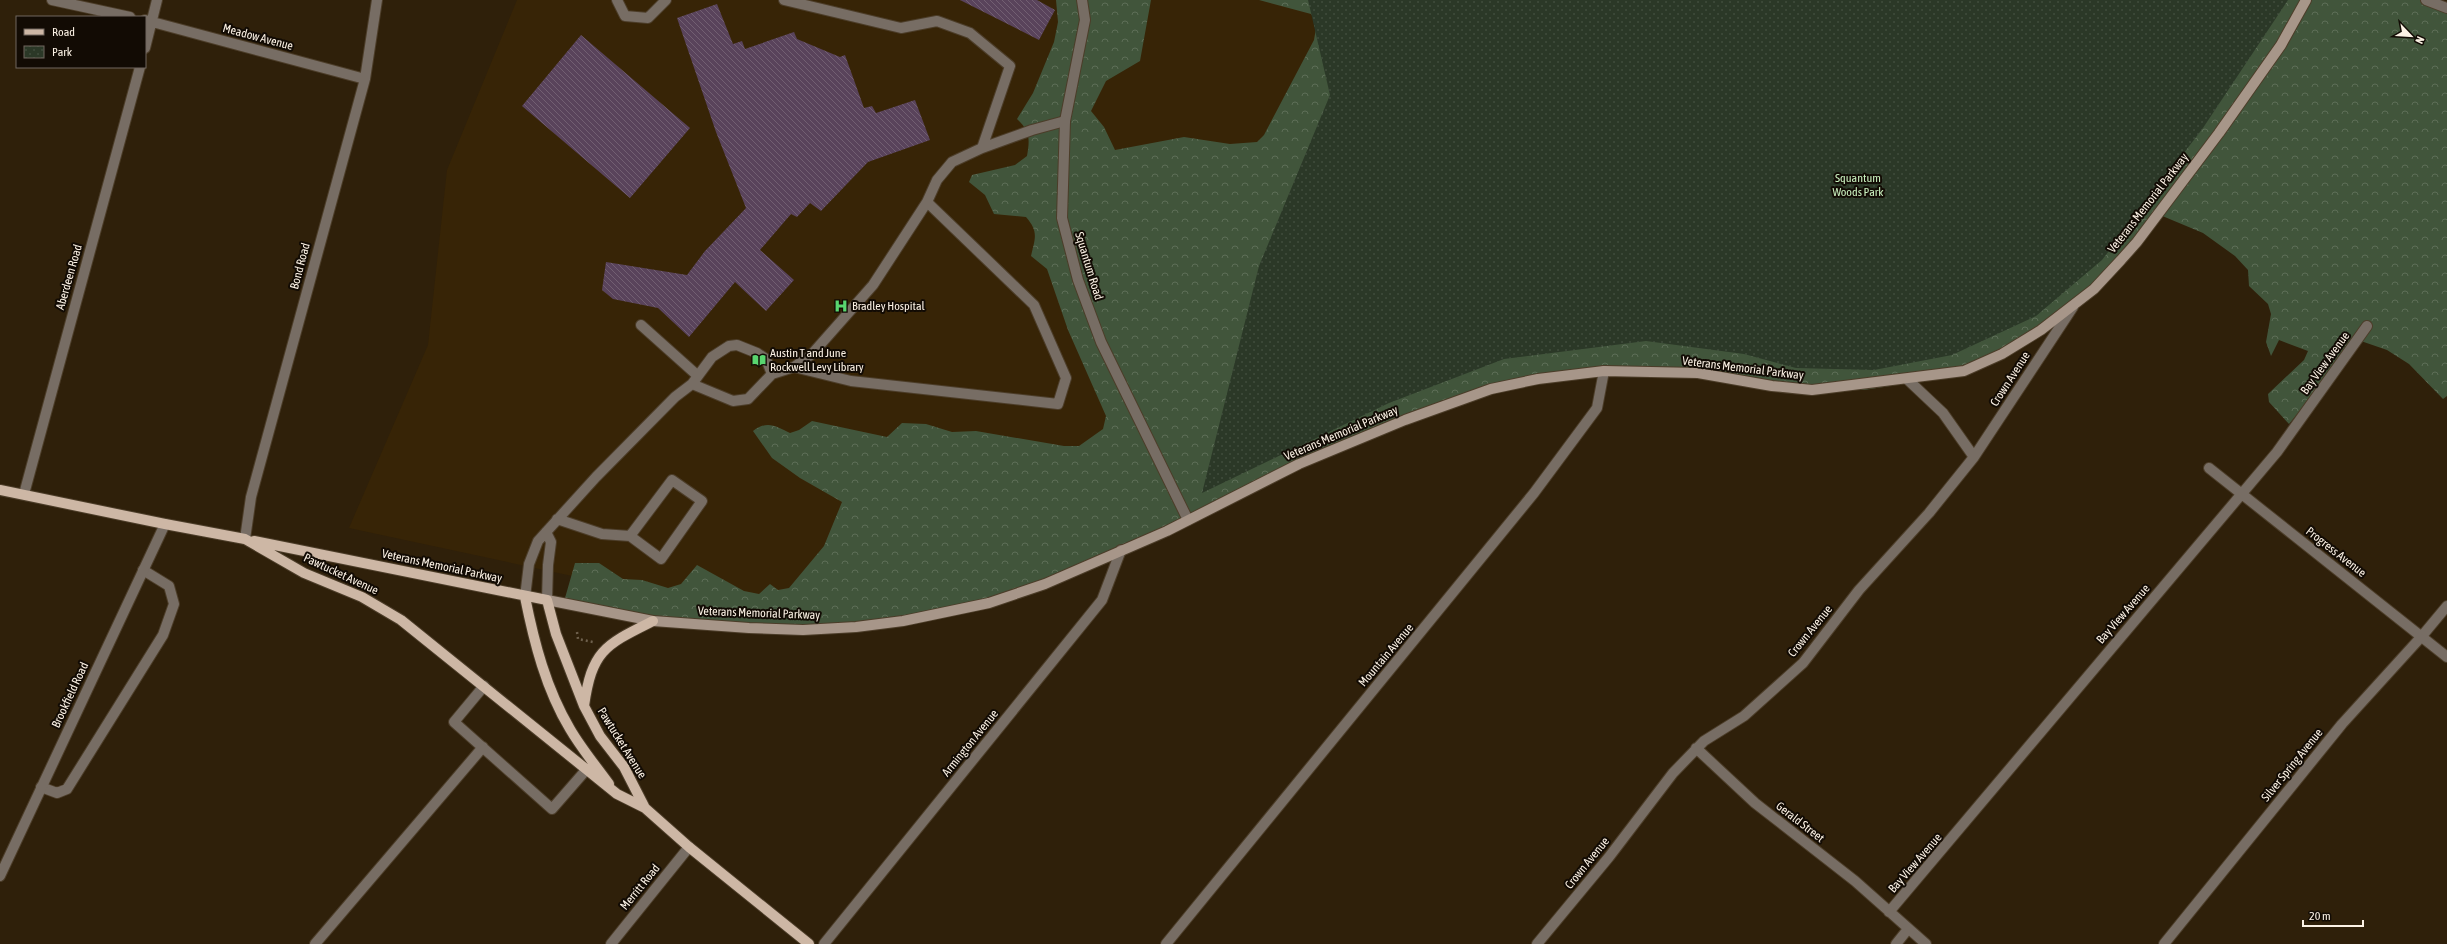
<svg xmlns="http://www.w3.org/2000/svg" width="2447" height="944" font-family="'Asap Condensed',sans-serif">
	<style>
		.built { fill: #372406 }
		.forest { fill: url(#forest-crowns) }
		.park { fill: url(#park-dots) }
		.building { fill: url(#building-back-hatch) }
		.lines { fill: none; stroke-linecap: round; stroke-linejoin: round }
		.lane-casing { stroke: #4c3d29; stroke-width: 12 }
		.street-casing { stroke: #4c3d29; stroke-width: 12 }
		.secondary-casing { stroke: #4c3d29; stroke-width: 12 }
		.primary-casing { stroke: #4c3d29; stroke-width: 12 }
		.path { stroke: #6e604d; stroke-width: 2.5; stroke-dasharray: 2 3; stroke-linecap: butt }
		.lane { stroke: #776d64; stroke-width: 10 }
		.street { stroke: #776d64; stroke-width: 10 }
		.secondary { stroke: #a79689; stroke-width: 10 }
		.primary { stroke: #cdb7a5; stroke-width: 10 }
		.labels { text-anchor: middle; stroke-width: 4; stroke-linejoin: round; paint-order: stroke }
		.street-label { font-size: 12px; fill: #fcf2e5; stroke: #120b04 }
		.park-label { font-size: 12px; fill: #caf1bf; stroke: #120b04 }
		.poi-label { font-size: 12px; fill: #fcf2e5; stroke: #120b04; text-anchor: start }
	</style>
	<defs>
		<pattern id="forest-crowns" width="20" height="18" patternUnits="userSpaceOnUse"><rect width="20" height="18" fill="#41553b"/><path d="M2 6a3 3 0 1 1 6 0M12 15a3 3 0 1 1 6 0" fill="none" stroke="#5d6e57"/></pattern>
		<pattern id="park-dots" width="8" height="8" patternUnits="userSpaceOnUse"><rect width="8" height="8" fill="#2b3827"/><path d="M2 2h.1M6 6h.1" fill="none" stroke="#404c3c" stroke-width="1.8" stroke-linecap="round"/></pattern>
		<pattern id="building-back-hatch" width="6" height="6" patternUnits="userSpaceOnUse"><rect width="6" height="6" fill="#59435b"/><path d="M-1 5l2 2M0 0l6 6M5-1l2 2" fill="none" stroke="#725f72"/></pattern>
	</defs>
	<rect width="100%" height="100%" fill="#2f200a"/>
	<path class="built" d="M517,0H1308L1330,95L1259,266L970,587L689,601L349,528L428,345L447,170Z"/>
	<path class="forest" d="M1056,0H1151L1140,61L1106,81L1091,111L1104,127L1115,150L1184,137L1230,144L1257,142L1264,135L1314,40L1317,22L1311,14L1259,0H2426L2447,8V396L2443,399L2409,364L2387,350L2358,340L2289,424L2269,402L2268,394L2304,360L2308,351L2279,340L2271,356L2266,342L2271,314L2268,304L2249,286L2248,270L2235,256L2203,233L2160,215L2090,299L1998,357L1909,383L1864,390H1803L1740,378L1610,372L1531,380L1399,423L1015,595L859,627L669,623L648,615L565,598L575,563H599L623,579L642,580L668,588L681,584L697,565L744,591L759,594L770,584L778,590L789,588L824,546L842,502L800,478L772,458L753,431C767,420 776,426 790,433L799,430L812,421L887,437L902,423L926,424L952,432L976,431L1064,446H1079L1103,429L1106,416L1068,330L1047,269L1031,256C1035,238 1039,232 1026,217L994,214L985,195L969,182L972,175L1015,165L1027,156C1030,139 1030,131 1017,119L1033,93L1054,42L1058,22Z"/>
	<path class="park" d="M1308,0H2288L2203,128L2102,260L2036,316L1952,355L1874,370L1796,368L1744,354L1646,341L1504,359L1389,403L1202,493L1259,266L1330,95Z"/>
	<path class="building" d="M960,0H1037L1055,10L1039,40Z
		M717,4L733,44L742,41L745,49L794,32L797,39L840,57L845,55L864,108L872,106L876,113L915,100L930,140L868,162L821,211L810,203L797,217L791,214L760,250L794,280L766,311L735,282L689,337L658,308L613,299L602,290L606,262L687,275L705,251L746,208L716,132L677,18Z
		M581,35L690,128L630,198L522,106Z"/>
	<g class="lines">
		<g class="lane-casing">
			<path id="lane" d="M617,0L625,16L648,18L666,0
				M784,0L901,28L937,21L970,33L1010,66L982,148
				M641,325L698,376
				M794,367L851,381L1058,404L1066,378L1034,305L927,202
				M692,384L733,401L748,399L772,374L794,367L812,354L873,285L927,202L937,180L952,162L982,148L1032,130L1065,121
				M557,519L602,534L630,536L672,480L702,501L661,559L630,536
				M546,532L551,542L548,565L547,600
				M525,597L529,564L538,541L596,477L675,397L692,384L712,357L729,346L737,345L757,353L766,359L772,374
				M484,686L454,722L552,809L586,770
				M41,787L57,793L67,789L163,635L174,604L169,586L143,570
				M315,944L483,747"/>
		</g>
		<g class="street-casing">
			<path id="street" d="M52,0L130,17
				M1082,0L1085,20L1065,121L1062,218L1078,280L1101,342L1188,520
				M2426,0L2447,8
				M145,20L365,79
				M145,48L157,0
				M1907,379L1943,413L1974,457
				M2209,468L2447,657
				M24,494L140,67
				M245,539L251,497L365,79L377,0
				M1696,748L1755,803L1855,881L1926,944
				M0,876L165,524
				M1889,912L2277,452L2367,326
				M611,944L689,847
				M824,944L1102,600L1121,550
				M1166,944L1534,493L1597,408L1604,371
				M1537,944L1609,857L1673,773L1704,741L1744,716L1803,663L1859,590L1929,513L1974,457L2073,307
				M1896,944L1908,929
				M2164,944L2342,724L2422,636L2447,606"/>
		</g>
		<g class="secondary-casing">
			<path id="secondary" d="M547,600L653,621L749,628L803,630L856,627L903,621L989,603L1045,584L1167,531L1299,464L1405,420L1491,389L1538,379L1604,371L1698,373L1772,386L1812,390L1964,371L2002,354L2041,330L2094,289L2121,260L2137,242L2219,133L2281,45L2306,0"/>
		</g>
		<g class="primary-casing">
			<path id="primary" d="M0,490L165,524L245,539L304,573L362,597L401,620L617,794L645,808L689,847L809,944
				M254,541L547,600L556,634L584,706L600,736L624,767L645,808
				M525,597C534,642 546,689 570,729C581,748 596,766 609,784
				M584,706C592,650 605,645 653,621"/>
		</g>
		<path class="path" d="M577,632L578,639L593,642"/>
		<use href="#lane" class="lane"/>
		<use href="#street" class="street"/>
		<use href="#secondary" class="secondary"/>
		<use href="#primary" class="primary"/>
	</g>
	<defs>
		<g id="hospital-bare" transform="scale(1.08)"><path d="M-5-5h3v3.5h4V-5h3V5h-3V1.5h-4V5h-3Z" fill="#59d56f" stroke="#120b04" stroke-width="2.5" paint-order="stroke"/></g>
		<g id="library-bare" transform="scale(1.08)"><path d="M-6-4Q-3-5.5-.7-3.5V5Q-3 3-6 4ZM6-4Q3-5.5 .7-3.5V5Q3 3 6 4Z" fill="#59d56f" stroke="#120b04" stroke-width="2.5" paint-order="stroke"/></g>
	</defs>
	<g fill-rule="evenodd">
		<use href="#hospital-bare" x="841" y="306"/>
		<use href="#library-bare" x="759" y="360"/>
	</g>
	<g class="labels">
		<g class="street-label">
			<text transform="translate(258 37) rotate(15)" y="4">Meadow Avenue</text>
			<text transform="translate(2148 203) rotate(-52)" y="4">Veterans Memorial Parkway</text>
			<text transform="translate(300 266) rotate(-75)" y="4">Bond Road</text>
			<text transform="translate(1089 266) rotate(73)" y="4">Squantum Road</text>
			<text transform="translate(69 277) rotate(-74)" y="4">Aberdeen Road</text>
			<text transform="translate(2325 363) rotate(-54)" y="4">Bay View Avenue</text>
			<text transform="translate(1743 368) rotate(7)" y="4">Veterans Memorial Parkway</text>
			<text transform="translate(2010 379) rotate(-57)" y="4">Crown Avenue</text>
			<text transform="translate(1341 433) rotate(-23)" y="4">Veterans Memorial Parkway</text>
			<text transform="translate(2336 552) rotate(38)" y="4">Progress Avenue</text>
			<text transform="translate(442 566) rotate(12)" y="4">Veterans Memorial Parkway</text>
			<text transform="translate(341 574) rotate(25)" y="4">Pawtucket Avenue</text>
			<text transform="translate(759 613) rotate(2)" y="4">Veterans Memorial Parkway</text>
			<text transform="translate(2123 614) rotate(-49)" y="4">Bay View Avenue</text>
			<text transform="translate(1810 631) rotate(-51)" y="4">Crown Avenue</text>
			<text transform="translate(1386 655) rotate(-50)" y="4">Mountain Avenue</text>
			<text transform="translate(70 695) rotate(-65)" y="4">Brookfield Road</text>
			<text transform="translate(622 743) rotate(58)" y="4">Pawtucket Avenue</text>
			<text transform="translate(970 743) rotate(-51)" y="4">Armington Avenue</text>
			<text transform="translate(2292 765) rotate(-51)" y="4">Silver Spring Avenue</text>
			<text transform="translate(1800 822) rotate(38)" y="4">Gerald Street</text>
			<text transform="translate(1587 863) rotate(-51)" y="4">Crown Avenue</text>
			<text transform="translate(1915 863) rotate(-49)" y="4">Bay View Avenue</text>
			<text transform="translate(640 887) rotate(-51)" y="4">Merritt Road</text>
		</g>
		<g class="park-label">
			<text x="1858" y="182">Squantum<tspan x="1858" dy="14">Woods Park</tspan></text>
		</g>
		<g class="poi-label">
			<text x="852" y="310">Bradley Hospital</text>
			<text x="770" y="357">Austin T and June<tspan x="770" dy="14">Rockwell Levy Library</tspan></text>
		</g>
	</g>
	<rect x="16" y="16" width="130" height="52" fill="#120b04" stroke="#70675e"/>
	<rect x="24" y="29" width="20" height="6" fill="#cdb7a5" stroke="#70675e"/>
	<text x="52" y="36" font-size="12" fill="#fcf2e5">Road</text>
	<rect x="24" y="46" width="20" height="12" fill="url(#park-dots)" stroke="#70675e"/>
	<text x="52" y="56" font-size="12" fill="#fcf2e5">Park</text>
	<g transform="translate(2411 36) rotate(115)" stroke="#120b04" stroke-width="3" paint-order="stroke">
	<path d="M0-3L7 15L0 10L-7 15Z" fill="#fcf2e5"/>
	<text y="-6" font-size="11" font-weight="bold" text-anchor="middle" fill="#fcf2e5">N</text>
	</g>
	<path d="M2303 920v6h60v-6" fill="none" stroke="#fcf2e5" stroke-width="2"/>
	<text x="2309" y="920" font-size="12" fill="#fcf2e5" stroke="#120b04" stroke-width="3" paint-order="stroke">20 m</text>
</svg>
